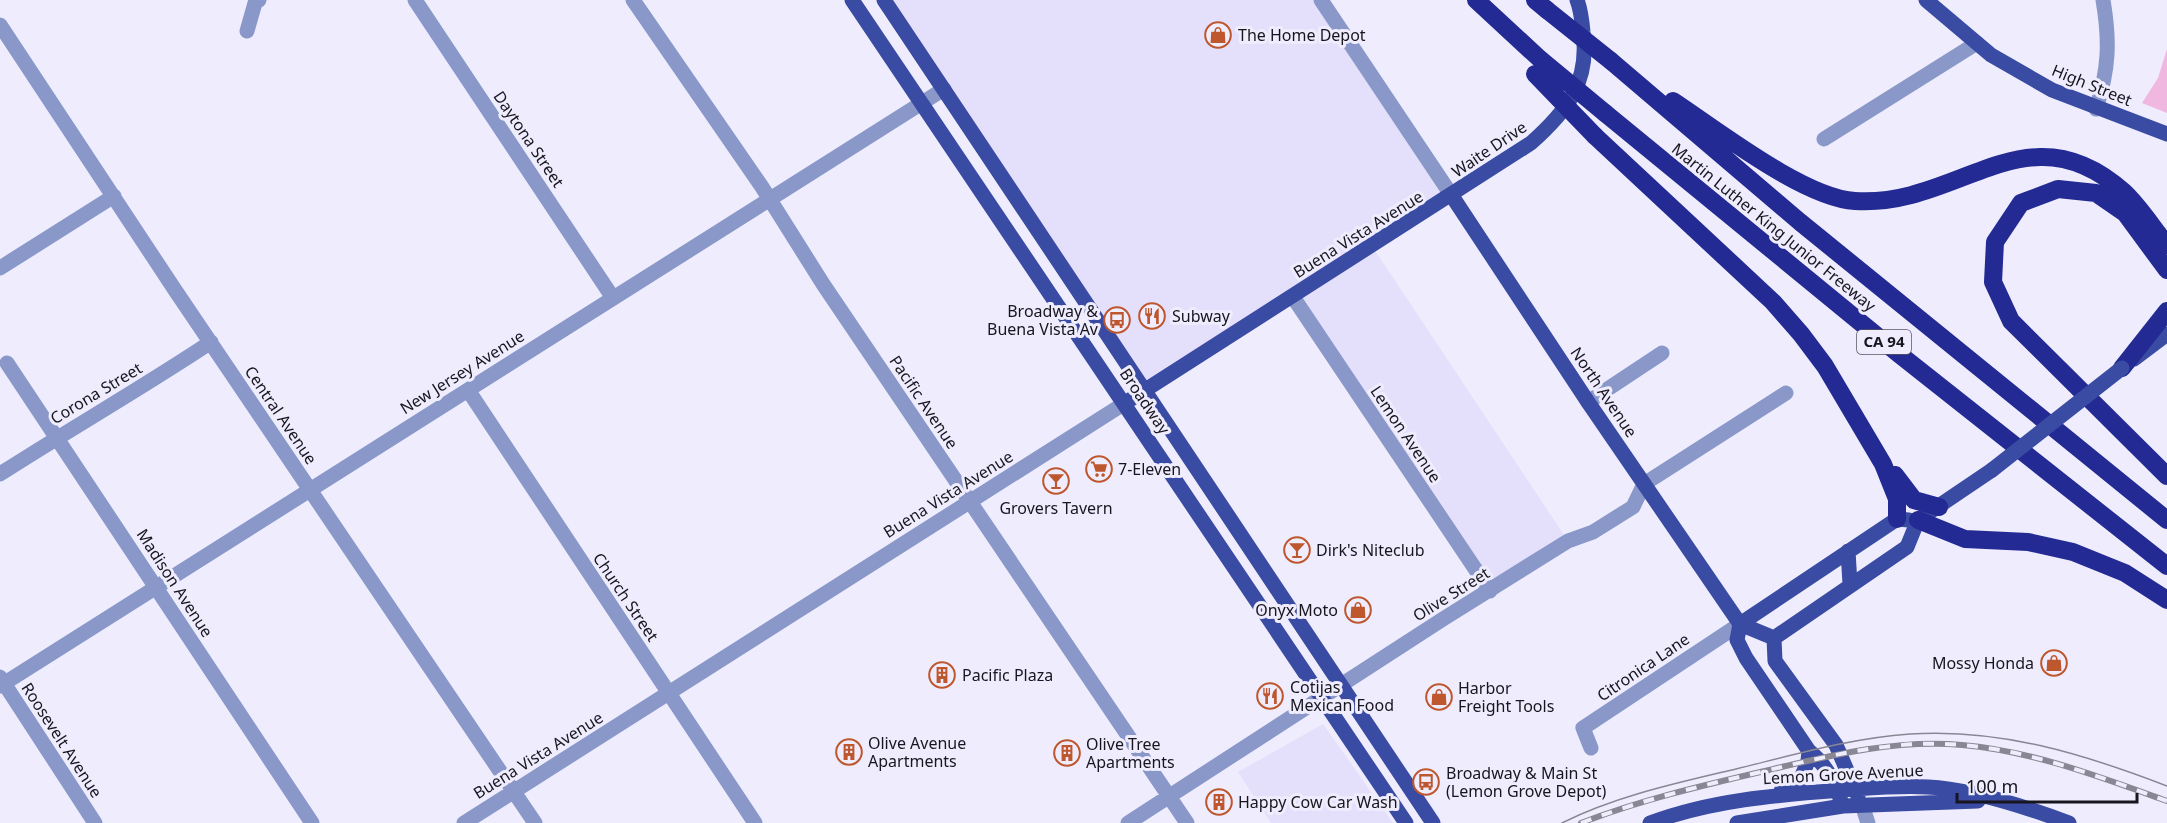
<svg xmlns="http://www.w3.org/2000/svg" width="2167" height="823" font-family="'Noto Sans',sans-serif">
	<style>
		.built { fill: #e4dffb }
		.green { fill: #f0b7e1 }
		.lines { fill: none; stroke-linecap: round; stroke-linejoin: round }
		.minor { stroke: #8998c9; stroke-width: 15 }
		.major { stroke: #3a4ba3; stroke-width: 15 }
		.highway { stroke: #232a93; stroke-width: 18 }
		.tram { stroke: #898793; stroke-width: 1.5 }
		.rail-casing { stroke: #898793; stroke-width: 6 }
		.rail { stroke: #efedfd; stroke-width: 4; stroke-dasharray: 11; stroke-linecap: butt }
		.major-bridge { stroke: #3a4ba3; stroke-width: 15 }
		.highway-bridge { stroke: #232a93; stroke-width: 18 }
		.labels { text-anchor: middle; stroke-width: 6; stroke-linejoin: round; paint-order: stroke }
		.shield { fill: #efedfd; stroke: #585661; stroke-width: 1.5 }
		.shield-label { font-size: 15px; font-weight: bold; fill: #17151e }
		.poi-label { font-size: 16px; fill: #17151e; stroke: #efedfd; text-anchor: start }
		.street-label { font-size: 16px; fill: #17151e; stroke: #efedfd }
	</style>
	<rect width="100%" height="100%" fill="#efedfd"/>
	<path class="built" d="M885,0H1317L1448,196L1147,387Z
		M1374,249L1568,541L1490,591L1297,299Z
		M1323,724L1393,823H1271L1238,772Z"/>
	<path class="green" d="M2167,49V113L2142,103L2158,78Z"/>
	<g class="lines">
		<path class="minor" d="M415,0L613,298
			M633,0L762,187L823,284L1187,823
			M1321,0L1452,196
			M0,25L175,290L535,823
			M247,31L255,3L259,0
			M2096,109C2109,69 2110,41 2103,0
			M1824,139L1977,43
			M0,268L114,196
			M1293,297L1490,591
			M7,363L312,823
			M468,390L755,823
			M1588,402L1662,353
			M0,474C70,429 142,388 211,342
			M0,677L95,823
			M0,686L944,89
			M1591,748L1583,728L1740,624
			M1862,805L1868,823
			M464,823L1125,403
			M1128,823L1443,619L1568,541L1593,532L1633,507L1644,484L1786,393"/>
		<path class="major" d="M852,0L1406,823
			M884,0L1433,823
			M1926,0L1991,55L2052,90L2167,134
			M1452,196L1588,402L1740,624L1737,640L1746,658L1809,751C1828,766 1835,784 1843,806
			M2134,359L2167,334
			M1125,403L1531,143C1567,111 1590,82 1583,32C1582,21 1581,10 1577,0
			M1848,551L1850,584
			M1740,624L1897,519L1909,520
			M1740,624L1774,638
			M1774,638L1907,547L1918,520L1992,470
			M1774,638L1775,661L1836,745L1858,796
			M1781,791L1799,783L1808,761L1809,751
			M1650,823C1711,800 1777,795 1842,790C1871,788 1899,785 1928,787C1970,789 2029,808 2069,823
			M1737,823L1843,806L1978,801"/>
		<path class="highway" d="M1476,0L1541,60
			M1535,0L1547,10
			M1611,61L1800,222L2167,520
			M1673,101C1717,130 1804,198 1855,201C1959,208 2027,105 2124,192C2140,207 2153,228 2167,245
			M1605,113L1899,354L2167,566
			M1595,136L1773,302L1801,334L1825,366L1883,464L1897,499V519
			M2167,270L2125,213L2096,193L2058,189L2021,203L1995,242L1993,282L2011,321L2167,476
			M2122,368L2167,311
			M1895,475L1914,500L1939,507
			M1918,520L1965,539L2028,542L2073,552L2125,573L2167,600"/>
		<path class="tram" d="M1562,823C1616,796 1677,783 1736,769C1793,755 1851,738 1910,734C2000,728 2084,754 2167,786"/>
		<g class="rail-casing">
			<path id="rail" d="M1581,823C1643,799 1705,785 1769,770C1832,755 1897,739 1962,745C2033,751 2100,777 2167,801"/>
		</g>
		<use href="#rail" class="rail"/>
		<path class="major-bridge" d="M1992,470L2122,368"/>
		<path class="highway-bridge" d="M1547,10L1611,61
			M1541,60L1605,113
			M1535,74L1595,136"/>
	</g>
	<defs>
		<g id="shop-ring" transform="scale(1.35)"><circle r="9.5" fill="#efedfd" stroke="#be562e" stroke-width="1.5"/><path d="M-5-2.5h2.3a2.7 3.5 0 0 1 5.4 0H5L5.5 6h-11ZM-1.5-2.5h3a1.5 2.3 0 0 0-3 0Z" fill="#be562e"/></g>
		<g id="restaurant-ring" transform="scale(1.35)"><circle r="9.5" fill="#efedfd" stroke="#be562e" stroke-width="1.5"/><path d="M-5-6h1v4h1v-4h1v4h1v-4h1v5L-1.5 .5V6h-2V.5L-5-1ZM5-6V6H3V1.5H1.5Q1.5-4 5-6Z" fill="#be562e"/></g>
		<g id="bus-ring" transform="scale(1.35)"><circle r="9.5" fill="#efedfd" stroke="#be562e" stroke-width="1.5"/><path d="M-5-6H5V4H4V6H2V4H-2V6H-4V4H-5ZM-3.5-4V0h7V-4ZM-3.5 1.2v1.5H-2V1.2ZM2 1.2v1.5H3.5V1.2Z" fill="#be562e"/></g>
		<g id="supermarket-ring" transform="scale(1.35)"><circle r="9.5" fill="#efedfd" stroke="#be562e" stroke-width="1.5"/><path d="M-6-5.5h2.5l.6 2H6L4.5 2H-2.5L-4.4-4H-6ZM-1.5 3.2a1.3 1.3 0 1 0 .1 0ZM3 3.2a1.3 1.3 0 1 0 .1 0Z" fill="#be562e"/></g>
		<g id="bar-ring" transform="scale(1.35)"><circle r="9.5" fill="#efedfd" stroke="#be562e" stroke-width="1.5"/><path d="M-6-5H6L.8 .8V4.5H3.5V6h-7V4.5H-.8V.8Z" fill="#be562e"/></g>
		<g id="building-ring" transform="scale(1.35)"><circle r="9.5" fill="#efedfd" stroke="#be562e" stroke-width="1.5"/><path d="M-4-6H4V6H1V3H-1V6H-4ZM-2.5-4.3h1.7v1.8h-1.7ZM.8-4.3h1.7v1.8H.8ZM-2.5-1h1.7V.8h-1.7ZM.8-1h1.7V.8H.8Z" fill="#be562e"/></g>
	</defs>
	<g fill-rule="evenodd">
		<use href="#shop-ring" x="1218" y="35"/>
		<use href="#restaurant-ring" x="1152" y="316"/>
		<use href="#bus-ring" x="1117" y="320"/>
		<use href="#supermarket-ring" x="1099" y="469"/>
		<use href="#bar-ring" x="1056" y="481"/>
		<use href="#bar-ring" x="1297" y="550"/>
		<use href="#shop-ring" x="1358" y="610"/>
		<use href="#shop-ring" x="2054" y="663"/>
		<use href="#building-ring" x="942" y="675"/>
		<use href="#restaurant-ring" x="1270" y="696"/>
		<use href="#shop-ring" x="1439" y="697"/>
		<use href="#building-ring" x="849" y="752"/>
		<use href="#building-ring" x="1067" y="753"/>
		<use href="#bus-ring" x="1426" y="782"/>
		<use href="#building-ring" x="1219" y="802"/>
	</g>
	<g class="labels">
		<rect class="shield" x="1857" y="330" width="54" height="24" rx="4.5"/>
		<g class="shield-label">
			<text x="1884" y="347">CA 94</text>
		</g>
		<g class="poi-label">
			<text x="1238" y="41">The Home Depot</text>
			<text x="1098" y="317" text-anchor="end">Broadway &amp;<tspan x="1098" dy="18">Buena Vista Av</tspan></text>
			<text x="1172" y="322">Subway</text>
			<text x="1118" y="475">7-Eleven</text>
			<text x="1056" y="514" text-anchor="middle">Grovers Tavern</text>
			<text x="1316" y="556">Dirk's Niteclub</text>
			<text x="1338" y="616" text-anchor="end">Onyx Moto</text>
			<text x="2034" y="669" text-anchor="end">Mossy Honda</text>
			<text x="962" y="681">Pacific Plaza</text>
			<text x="1290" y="693">Cotijas<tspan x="1290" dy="18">Mexican Food</tspan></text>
			<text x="1458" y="694">Harbor<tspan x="1458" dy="18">Freight Tools</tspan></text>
			<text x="868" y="749">Olive Avenue<tspan x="868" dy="18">Apartments</tspan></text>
			<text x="1086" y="750">Olive Tree<tspan x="1086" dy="18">Apartments</tspan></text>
			<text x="1446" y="779">Broadway &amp; Main St<tspan x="1446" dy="18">(Lemon Grove Depot)</tspan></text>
			<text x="1238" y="808">Happy Cow Car Wash</text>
		</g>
		<g class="street-label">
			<text transform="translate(2092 85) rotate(22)" y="6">High Street</text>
			<text transform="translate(529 139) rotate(56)" y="6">Daytona Street</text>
			<text transform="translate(1489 149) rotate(-34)" y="6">Waite Drive</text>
			<text transform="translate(1774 227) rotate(39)" y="6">Martin Luther King Junior Freeway</text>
			<text transform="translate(1358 234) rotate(-32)" y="6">Buena Vista Avenue</text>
			<text transform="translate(462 372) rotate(-32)" y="6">New Jersey Avenue</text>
			<text transform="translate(1604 392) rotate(56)" y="6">North Avenue</text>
			<text transform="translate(96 393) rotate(-31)" y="6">Corona Street</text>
			<text transform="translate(1145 401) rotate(56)" y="6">Broadway</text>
			<text transform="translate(924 402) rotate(56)" y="6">Pacific Avenue</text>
			<text transform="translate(281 415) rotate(56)" y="6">Central Avenue</text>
			<text transform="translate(1406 434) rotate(56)" y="6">Lemon Avenue</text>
			<text transform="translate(948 494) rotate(-32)" y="6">Buena Vista Avenue</text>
			<text transform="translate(175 583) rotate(57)" y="6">Madison Avenue</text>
			<text transform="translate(1451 594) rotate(-32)" y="6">Olive Street</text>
			<text transform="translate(626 597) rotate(56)" y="6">Church Street</text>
			<text transform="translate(1643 667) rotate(-34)" y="6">Citronica Lane</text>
			<text transform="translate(62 740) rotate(57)" y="6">Roosevelt Avenue</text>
			<text transform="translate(538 755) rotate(-32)" y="6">Buena Vista Avenue</text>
			<text transform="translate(1843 774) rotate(-3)" y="6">Lemon Grove Avenue</text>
		</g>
	</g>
	<path d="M1957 793v9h180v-9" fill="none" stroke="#17151e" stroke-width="3"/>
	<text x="1966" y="793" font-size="18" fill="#17151e" stroke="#efedfd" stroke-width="4.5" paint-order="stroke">100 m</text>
</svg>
